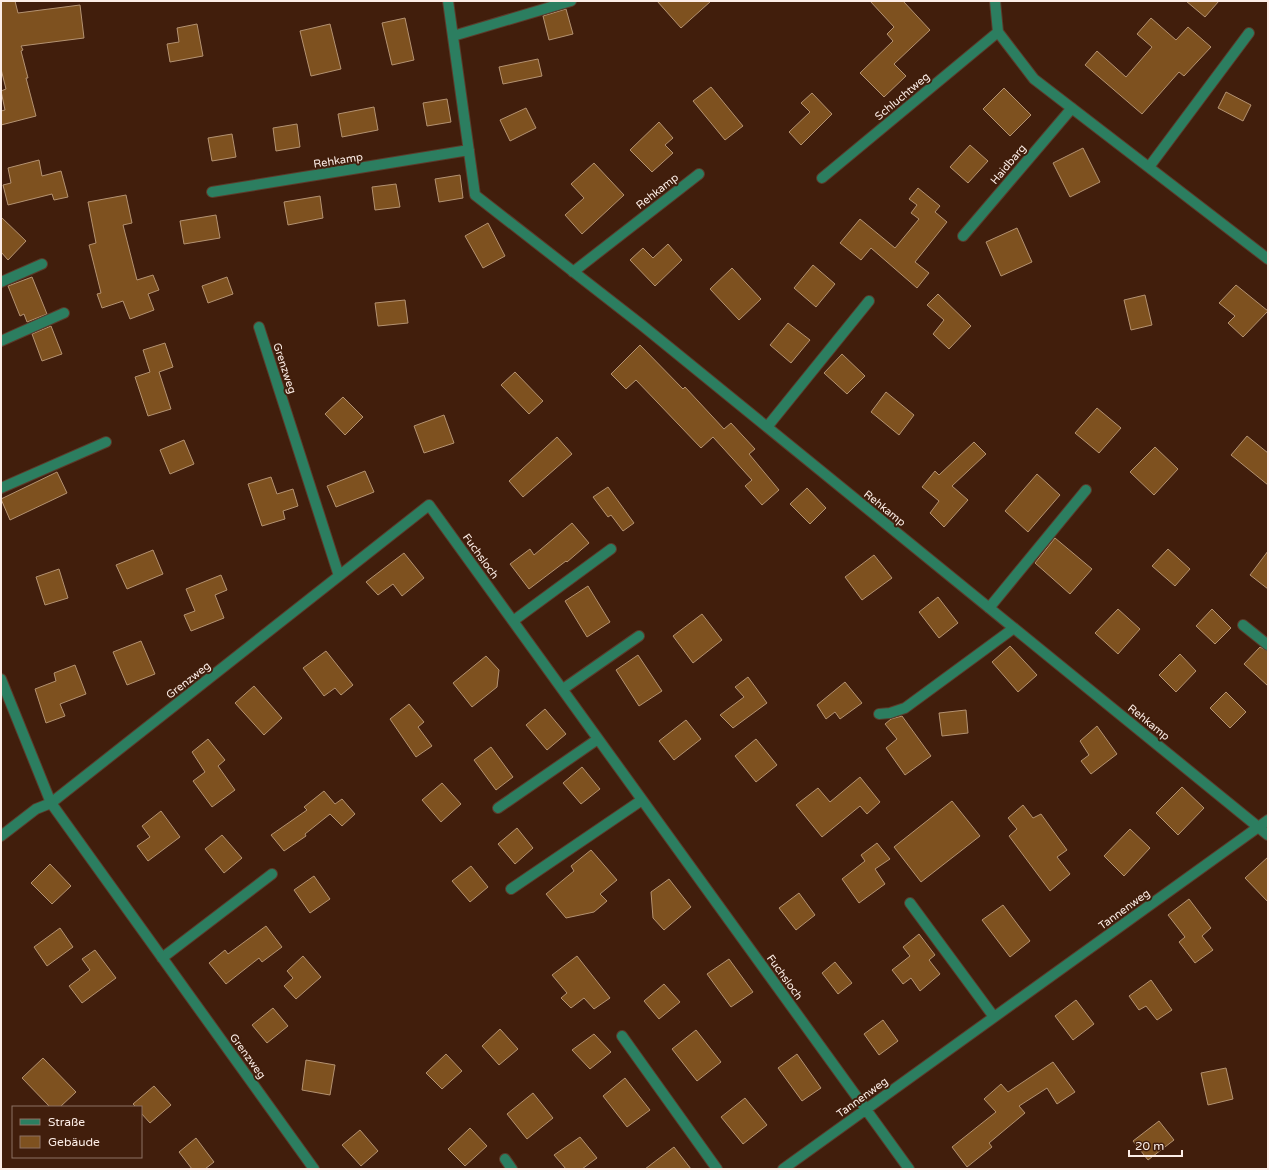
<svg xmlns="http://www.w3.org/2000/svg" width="1269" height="1170" font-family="'Varela Round',sans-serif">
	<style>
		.building { fill: #7e511f; stroke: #b49271 }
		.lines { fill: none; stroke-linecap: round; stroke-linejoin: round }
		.minor-casing { stroke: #5b3b2b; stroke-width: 12 }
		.minor { stroke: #2c7e60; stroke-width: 10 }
		.labels { text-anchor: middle; stroke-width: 4; stroke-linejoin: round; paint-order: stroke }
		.street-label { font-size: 11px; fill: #fcede6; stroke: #411e0c }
	</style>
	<rect width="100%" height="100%" fill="#411e0c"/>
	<path class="building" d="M1,1H15L18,13L80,5L84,38L21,46L23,50L21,51L28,78H26L36,116L1,125V111L5,110L1,91L6,89L1,69Z
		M657,1H711L681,28Z
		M870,1H903L930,30L894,64L906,76L884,97L860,73L893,41L887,34L894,27Z
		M1186,1H1219L1205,17Z
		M566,9L573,34L549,40L543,16Z
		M405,18L414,60L392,65L382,23Z
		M1151,18L1176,40L1188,27L1211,47L1184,76L1179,72L1142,114L1085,65L1097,51L1126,77L1152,47L1137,34Z
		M197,24L203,56L170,62L167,44L179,42L177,28Z
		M330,24L341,69L311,76L300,31Z
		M538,59L542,76L503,84L499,67Z
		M711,87L743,126L725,140L693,101Z
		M1004,88L1031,115L1010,136L983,109Z
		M1226,92L1251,105L1243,121L1218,108Z
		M812,93L832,114L801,145L789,132L810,112L801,103Z
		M447,99L451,122L427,126L423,103Z
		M374,107L378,130L342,137L338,114Z
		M526,108L536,128L510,141L500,120Z
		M659,122L673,138L665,145L673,153L652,172L630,150Z
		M297,124L300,147L276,151L273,128Z
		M232,134L236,157L212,161L208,138Z
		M970,145L988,161L968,183L950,167Z
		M1083,148L1100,182L1070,197L1053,163Z
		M39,160L42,176L61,171L68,197L54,200L52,194L8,205L3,185L11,183L8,168Z
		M594,163L624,195L582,234L565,215L584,198L571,184Z
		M460,175L463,198L439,202L435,179Z
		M396,184L400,207L375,210L372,187Z
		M918,188L940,206L935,212L947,222L915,262L929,273L917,288L871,248L861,260L840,243L860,219L895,248L919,219L911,213L917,205L909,199Z
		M126,195L132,223L123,225L137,280L153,275L159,290L148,294L154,310L130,319L123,301L102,308L97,294L101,293L89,245L96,243L88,202Z
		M320,196L323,218L288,225L284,202Z
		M216,215L220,238L184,244L180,221Z
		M1,217L26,241L8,260L1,252Z
		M488,223L505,256L483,268L465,236Z
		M1017,228L1032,262L1001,276L986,242Z
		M668,244L682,260L655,286L630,260L643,248L653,258Z
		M813,265L835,284L816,307L794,288Z
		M732,268L761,299L739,320L710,289Z
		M32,277L47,314L27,322L24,314L20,316L8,286Z
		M227,277L233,294L208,303L202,286Z
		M1236,285L1268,311L1243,337L1228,323L1235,316L1219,303Z
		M938,294L971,326L949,349L933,334L944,320L927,305Z
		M1145,295L1152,325L1131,330L1124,300Z
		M405,300L408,323L378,326L375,303Z
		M788,323L810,340L791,363L770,345Z
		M51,326L62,354L42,361L32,334Z
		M165,343L173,367L159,372L171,409L148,416L135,377L150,372L143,350Z
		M640,345L683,389L685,387L724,429L731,423L755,449L749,454L779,490L762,505L745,486L752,480L713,437L701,448L636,380L626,389L611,374Z
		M842,354L865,376L847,394L824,373Z
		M515,372L543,401L529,414L501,385Z
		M886,392L914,415L899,435L871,412Z
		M343,397L363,417L345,435L325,414Z
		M1097,408L1121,428L1099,453L1075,433Z
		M444,415L454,443L424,453L414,426Z
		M1247,436L1268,453V485L1231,455Z
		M557,437L572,454L523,497L509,481Z
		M184,440L194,464L170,474L160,450Z
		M974,442L986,454L952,486L968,500L944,527L930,513L939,501L922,487L935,471L939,475Z
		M1155,447L1178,469L1154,495L1130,472Z
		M365,471L374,492L336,507L327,486Z
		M57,472L67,493L10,520L1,499Z
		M1037,474L1060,495L1028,532L1005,511Z
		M271,477L277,494L293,489L298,506L283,511L285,519L262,526L248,484Z
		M608,487L634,523L623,531L611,515L608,517L593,497Z
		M807,488L826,508L810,524L790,504Z
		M572,523L589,543L567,562L566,561L529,589L510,564L530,549L534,555Z
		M1055,538L1092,569L1070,594L1035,563Z
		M1168,549L1190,569L1175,586L1152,566Z
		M153,550L163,574L127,589L116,565Z
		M1268,551V589L1250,575Z
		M404,553L424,578L402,596L393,584L378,595L366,582Z
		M874,555L892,578L862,600L845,577Z
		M59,569L68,598L45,605L36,577Z
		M221,575L227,590L215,595L224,618L191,631L184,615L195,611L186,589Z
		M588,586L610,622L587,637L565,601Z
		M938,597L958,623L939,638L919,612Z
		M1118,609L1140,629L1118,654L1095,633Z
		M1212,609L1231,628L1215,644L1196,626Z
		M702,614L722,640L693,663L673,636Z
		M141,641L155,674L127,685L113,652Z
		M1010,646L1037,675L1018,692L992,662Z
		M1260,647L1268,651V686L1244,664Z
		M326,651L353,685L341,695L335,688L324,696L303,668Z
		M1180,654L1196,671L1176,692L1159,675Z
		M638,655L662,691L639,706L616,670Z
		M486,656L499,670L497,687L472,707L453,683Z
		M75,665L86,694L60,704L65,716L46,723L35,689L56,681L54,673Z
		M748,677L767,703L733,728L720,715L744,697L735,687Z
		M845,682L862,703L840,719L835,712L826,719L817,705Z
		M254,686L282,718L264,735L235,703Z
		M1226,692L1246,712L1230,728L1210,708Z
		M409,704L424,722L418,727L432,746L416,757L390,719Z
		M545,709L566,734L547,750L526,725Z
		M966,710L968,733L942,736L939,713Z
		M902,716L931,756L905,775L886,748L897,739L885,724L891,719Z
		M686,720L701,739L674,760L659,741Z
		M1097,726L1117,754L1091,774L1081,761L1089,755L1080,741Z
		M208,739L225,760L218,766L235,790L212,807L193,781L205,772L192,752Z
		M756,739L777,765L756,782L735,756Z
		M491,747L513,777L496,790L474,760Z
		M582,767L600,789L581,804L563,783Z
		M860,777L880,802L867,814L860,806L822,837L796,805L818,788L830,802Z
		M442,783L461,804L441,822L422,800Z
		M1182,787L1204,808L1178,835L1156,813Z
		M324,791L335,804L342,799L355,814L342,826L330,814L305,834L306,836L284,851L271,835L307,810L304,807Z
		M952,801L980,836L921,882L894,847Z
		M1023,805L1033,818L1041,814L1067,850L1057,857L1070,874L1050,891L1009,836L1017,829L1008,818Z
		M161,811L180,837L148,861L137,846L150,837L142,826Z
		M517,828L533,848L515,864L498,844Z
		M1130,829L1150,848L1124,876L1104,856Z
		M222,835L242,858L224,873L205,849Z
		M877,843L890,859L875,869L885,884L859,903L842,879L865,861L861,855Z
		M591,850L617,880L600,894L607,901L594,912L566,918L546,894L574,871L571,866Z
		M1268,857V902L1245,878Z
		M50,864L71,886L52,904L31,883Z
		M471,866L488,887L470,902L452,881Z
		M314,876L330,899L310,913L294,890Z
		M669,879L691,907L664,930L653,918L651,892Z
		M799,893L815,915L796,930L779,908Z
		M1189,899L1211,928L1202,936L1213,950L1195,963L1179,942L1185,937L1168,915Z
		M1003,905L1030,941L1010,957L982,920Z
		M266,926L282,947L262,962L259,958L226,984L209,963L225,950L228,954Z
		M60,928L73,947L47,966L34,947Z
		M919,934L935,955L929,960L940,974L920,991L911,978L903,984L892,970L910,956L903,947Z
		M95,950L116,978L82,1003L69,986L90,970L82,959Z
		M303,956L321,977L296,999L284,986L293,978L287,971Z
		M577,956L610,998L594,1009L584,998L571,1008L561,998L567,993L552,975Z
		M729,959L753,992L731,1007L707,974Z
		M835,962L852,983L838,994L822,973Z
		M1151,980L1172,1010L1157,1020L1146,1006L1139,1010L1129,996Z
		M664,984L680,1002L659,1019L644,1001Z
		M1076,1000L1094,1024L1073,1040L1055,1016Z
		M273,1008L288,1026L267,1043L252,1025Z
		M883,1020L898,1041L879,1055L864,1034Z
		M500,1029L518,1049L499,1065L482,1046Z
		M696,1030L721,1062L697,1081L672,1049Z
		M594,1034L611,1052L590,1069L572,1050Z
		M446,1054L462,1071L442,1089L426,1073Z
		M797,1054L821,1088L802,1101L778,1068Z
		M43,1058L76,1092L60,1107H50L22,1078Z
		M306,1060L335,1065L330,1095L302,1090Z
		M1053,1062L1075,1092L1057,1104L1047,1088L1019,1106L1025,1113L989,1143L992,1147L967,1167L952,1147L996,1112L984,1099L1001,1084L1008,1092Z
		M1226,1068L1233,1099L1208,1105L1201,1073Z
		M625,1078L650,1110L627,1127L603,1096Z
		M154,1086L171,1105L150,1123L141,1113V1107H136L133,1104Z
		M533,1093L553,1118L527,1139L507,1114Z
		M745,1098L767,1125L743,1144L721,1117Z
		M1159,1121L1174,1140L1148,1160L1133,1141Z
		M470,1128L487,1146L465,1166L448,1149Z
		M360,1130L378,1151L361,1166L342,1145Z
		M580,1137L597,1158L582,1169H566L554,1155Z
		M196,1138L214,1162L205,1169H192L179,1152Z
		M674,1147L691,1169H645Z"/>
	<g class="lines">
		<g class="minor-casing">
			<path id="minor" d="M448,1L475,195L643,326L1268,835
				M995,1L998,32L1034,79L1268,259
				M453,36L571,1
				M1149,167L1249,33
				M822,178L998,32
				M212,192L469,150
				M963,236L1072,108
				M573,272L699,174
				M1,282L42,264
				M259,327L339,576
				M1,341L64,313
				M767,427L869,301
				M1,488L106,442
				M989,608L1086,490
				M513,621L611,549
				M1243,625L1268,645
				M1,679L51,803L314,1169
				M563,689L639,636
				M879,714L890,713L905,708L1014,628
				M498,808L598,739
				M1,836L36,809L51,803L429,505L909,1169
				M511,889L642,800
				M910,903L994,1017
				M162,958L272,874
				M622,1036L717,1169
				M505,1159L512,1169
				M783,1169L1268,820"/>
		</g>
		<use href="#minor" class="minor"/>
	</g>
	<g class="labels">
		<g class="street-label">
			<text transform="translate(902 96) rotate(-40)" y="4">Schluchtweg</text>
			<text transform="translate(338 160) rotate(-9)" y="4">Rehkamp</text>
			<text transform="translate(1008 164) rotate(-50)" y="4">Haidbarg</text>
			<text transform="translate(657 191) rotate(-38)" y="4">Rehkamp</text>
			<text transform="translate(285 368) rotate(72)" y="4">Grenzweg</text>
			<text transform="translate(885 508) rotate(39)" y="4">Rehkamp</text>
			<text transform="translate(481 556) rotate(54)" y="4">Fuchsloch</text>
			<text transform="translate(188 680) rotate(-38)" y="4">Grenzweg</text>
			<text transform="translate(1149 722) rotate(39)" y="4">Rehkamp</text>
			<text transform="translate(1124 909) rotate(-36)" y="4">Tannenweg</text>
			<text transform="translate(785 977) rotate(54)" y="4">Fuchsloch</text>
			<text transform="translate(248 1056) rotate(54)" y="4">Grenzweg</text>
			<text transform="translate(862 1097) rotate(-36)" y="4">Tannenweg</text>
		</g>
	</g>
	<rect width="1269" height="1170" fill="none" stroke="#fcede6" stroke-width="4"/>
	<rect x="12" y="1106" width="130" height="52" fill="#411e0c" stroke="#8c7163"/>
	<rect x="20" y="1119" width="20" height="6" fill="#2c7e60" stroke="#8c7163"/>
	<text x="48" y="1126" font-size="12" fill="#fcede6">Straße</text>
	<rect x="20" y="1136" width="20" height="12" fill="#7e511f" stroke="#8c7163"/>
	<text x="48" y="1146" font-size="12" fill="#fcede6">Gebäude</text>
	<path d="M1129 1150v6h53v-6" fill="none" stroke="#fcede6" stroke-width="2"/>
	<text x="1135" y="1150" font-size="12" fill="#fcede6" stroke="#411e0c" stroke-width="3" paint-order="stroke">20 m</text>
</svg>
